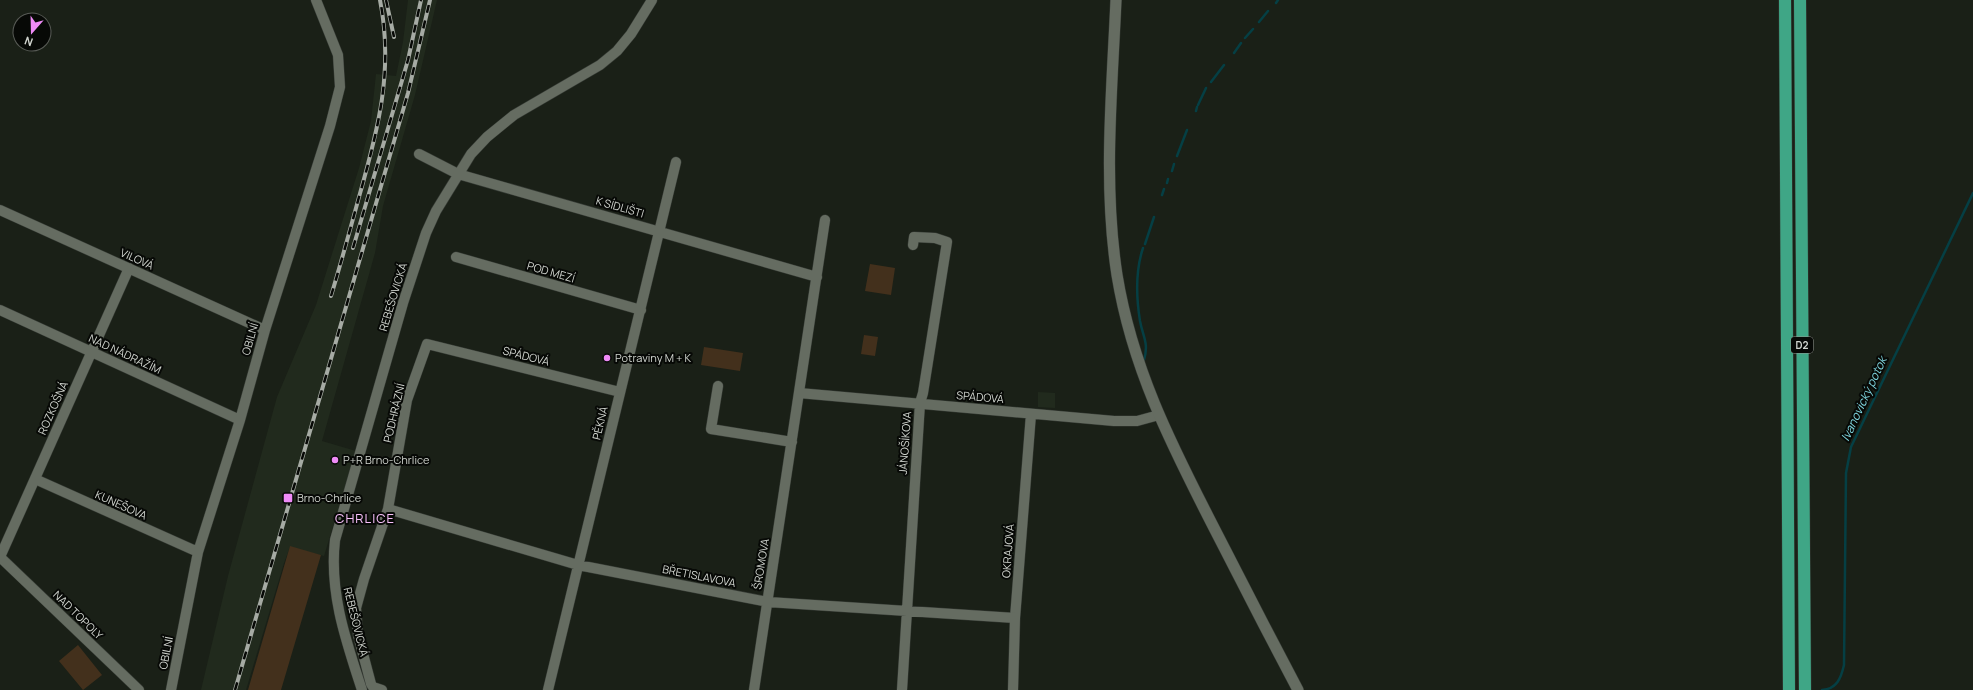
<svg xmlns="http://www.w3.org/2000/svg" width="1973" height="690" font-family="Manrope,sans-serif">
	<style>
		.built { fill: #212a1d }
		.green { fill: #43301c }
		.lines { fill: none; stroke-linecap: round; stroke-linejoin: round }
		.stream { stroke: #053f44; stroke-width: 2.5 }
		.minor-casing { stroke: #363b35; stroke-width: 11 }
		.tertiary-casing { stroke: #363b35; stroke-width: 12 }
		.motorway-casing { stroke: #363b35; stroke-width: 13 }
		.minor { stroke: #656c61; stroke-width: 10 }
		.tertiary { stroke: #656c61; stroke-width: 11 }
		.motorway { stroke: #3fa686; stroke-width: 12 }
		.rail-casing { stroke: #a6aba4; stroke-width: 4 }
		.rail { stroke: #070906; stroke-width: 2.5; stroke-dasharray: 8; stroke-linecap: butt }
		.poi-dot { fill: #ef8bf7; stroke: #070906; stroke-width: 1.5 }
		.labels { text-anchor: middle; stroke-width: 4; stroke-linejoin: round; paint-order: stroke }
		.shield { fill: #070906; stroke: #949893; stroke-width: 1 }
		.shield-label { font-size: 10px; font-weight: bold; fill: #d1d5cf }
		.street-label { font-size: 11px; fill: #d1d5cf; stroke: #070906 }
		.poi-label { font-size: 11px; fill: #d1d5cf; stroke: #070906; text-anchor: start }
		.water-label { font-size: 12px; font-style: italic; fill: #7fd6df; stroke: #070906 }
		.quarter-label { font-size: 13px; letter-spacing: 1px; fill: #f8c0fb; stroke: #070906 }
	</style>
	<rect width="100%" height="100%" fill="#1a2017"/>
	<path class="built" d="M408,0H437L415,95L383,206L375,253L322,441L356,451L324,556L290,547L284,563L246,690H201L228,576L277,397L316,305L359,168L371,121L376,74L396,76L403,42Z
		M1038,392L1055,393V408L1038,407Z"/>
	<path class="green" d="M870,264L895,268L891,295L865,291Z
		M864,335L878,337L875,356L861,354Z
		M704,347L743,353L740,371L701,365Z
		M290,546L321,555L281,690H248Z
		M78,645L102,675L83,690L59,661Z"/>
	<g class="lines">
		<path class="stream" d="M1276,3L1278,0
			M1259,22L1268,11
			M1245,38L1253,29
			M1234,53L1241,43
			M1211,82L1224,65
			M1198,105L1206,88
			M1196,111L1197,107
			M1177,156L1187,130
			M1172,171L1174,164
			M1167,183L1168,179
			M1162,195L1164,189
			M1145,244L1154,217
			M1143,248C1135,272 1136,296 1140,321C1143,337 1149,343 1144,360
			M1822,690C1837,689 1841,678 1844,665L1846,473L1851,447L1973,193"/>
		<g class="minor-casing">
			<path id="minor" d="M419,154L458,174L817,277
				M0,210L265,330
				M456,257L641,310
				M0,310L240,420
				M718,386L711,429L792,442
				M799,393L1114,421H1137L1159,415
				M35,479L198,552
				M388,509L578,565L768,602L1015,618
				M0,557L129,268
				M0,557L139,690
				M171,690L198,552L240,420L265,330L330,126L340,87L338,55L316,0
				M362,690C346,641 329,593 335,540L403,303L426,233L436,211L471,154L487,137L514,115L600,65L617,51L631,34L652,0
				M382,690L373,687L371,684L358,635L356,608L364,579L388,509L407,400L427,344L620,392
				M548,690L676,162
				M754,690L825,220
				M902,690L920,403L923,393L947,242L935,238L914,237L913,245
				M1013,690L1015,618L1031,414"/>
		</g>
		<g class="tertiary-casing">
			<path id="tertiary" d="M1116,0C1112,91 1103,184 1117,275C1132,367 1170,442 1212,524C1240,579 1269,635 1298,690"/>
		</g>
		<g class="motorway-casing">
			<path id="motorway" d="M1785,0L1789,690
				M1800,0L1805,690"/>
		</g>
		<use href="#minor" class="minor"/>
		<use href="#tertiary" class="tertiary"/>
		<use href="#motorway" class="motorway"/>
		<g class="rail-casing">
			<path id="rail" d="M386,0L394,37
				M353,248L408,60L421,0
				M331,296C341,263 350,230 359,197C378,130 394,70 380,0
				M235,690L408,93L430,0"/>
		</g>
		<use href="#rail" class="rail"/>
	</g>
	<g class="poi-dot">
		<circle cx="607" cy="358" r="4"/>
		<circle cx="335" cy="460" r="4"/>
		<rect x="283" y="493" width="10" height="10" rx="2"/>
	</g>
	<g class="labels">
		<rect class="shield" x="1791" y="337" width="22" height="16" rx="3"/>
		<g class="shield-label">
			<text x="1802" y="349">D2</text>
		</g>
		<g class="street-label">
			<text transform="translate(620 207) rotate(16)" y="4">K SÍDLIŠTI</text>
			<text transform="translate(137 259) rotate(24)" y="4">VILOVÁ</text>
			<text transform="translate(551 272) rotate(16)" y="4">POD MEZÍ</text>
			<text transform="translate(393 297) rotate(-73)" y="4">REBEŠOVICKÁ</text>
			<text transform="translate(250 339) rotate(-74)" y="4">OBILNÍ</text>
			<text transform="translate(125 354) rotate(25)" y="4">NAD NÁDRAŽÍM</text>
			<text transform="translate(526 356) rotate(14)" y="4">SPÁDOVÁ</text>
			<text transform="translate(980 397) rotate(5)" y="4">SPÁDOVÁ</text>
			<text transform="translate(53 408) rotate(-66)" y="4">ROZKOŠNÁ</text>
			<text transform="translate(394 413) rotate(-77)" y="4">PODHRÁZNÍ</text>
			<text transform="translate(600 423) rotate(-77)" y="4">PĚKNÁ</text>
			<text transform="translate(905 443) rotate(-86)" y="4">JÁNOŠÍKOVA</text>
			<text transform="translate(121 505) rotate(24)" y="4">KUNEŠOVA</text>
			<text transform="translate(1008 551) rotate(-86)" y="4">OKRAJOVÁ</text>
			<text transform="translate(761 564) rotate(-81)" y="4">ŠROMOVA</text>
			<text transform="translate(699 576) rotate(11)" y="4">BŘETISLAVOVA</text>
			<text transform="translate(78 615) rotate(44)" y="4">NAD TOPOLY</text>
			<text transform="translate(356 622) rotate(76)" y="4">REBEŠOVICKÁ</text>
			<text transform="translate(166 653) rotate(-79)" y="4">OBILNÍ</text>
		</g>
		<g class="poi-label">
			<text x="615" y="362">Potraviny M + K</text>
			<text x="343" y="464">P+R Brno-Chrlice</text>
			<text x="297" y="502">Brno-Chrlice</text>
		</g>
		<g class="water-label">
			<text transform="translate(1864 399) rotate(-65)" y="4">Ivanovický potok</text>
		</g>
		<g class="quarter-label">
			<text x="365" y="523">CHRLICE</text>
		</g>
	</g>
	<g transform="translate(32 32) rotate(200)"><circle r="19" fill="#070906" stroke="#585b56"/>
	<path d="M0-3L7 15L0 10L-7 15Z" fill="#ef8bf7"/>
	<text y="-6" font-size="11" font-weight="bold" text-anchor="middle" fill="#d1d5cf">N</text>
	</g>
</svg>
